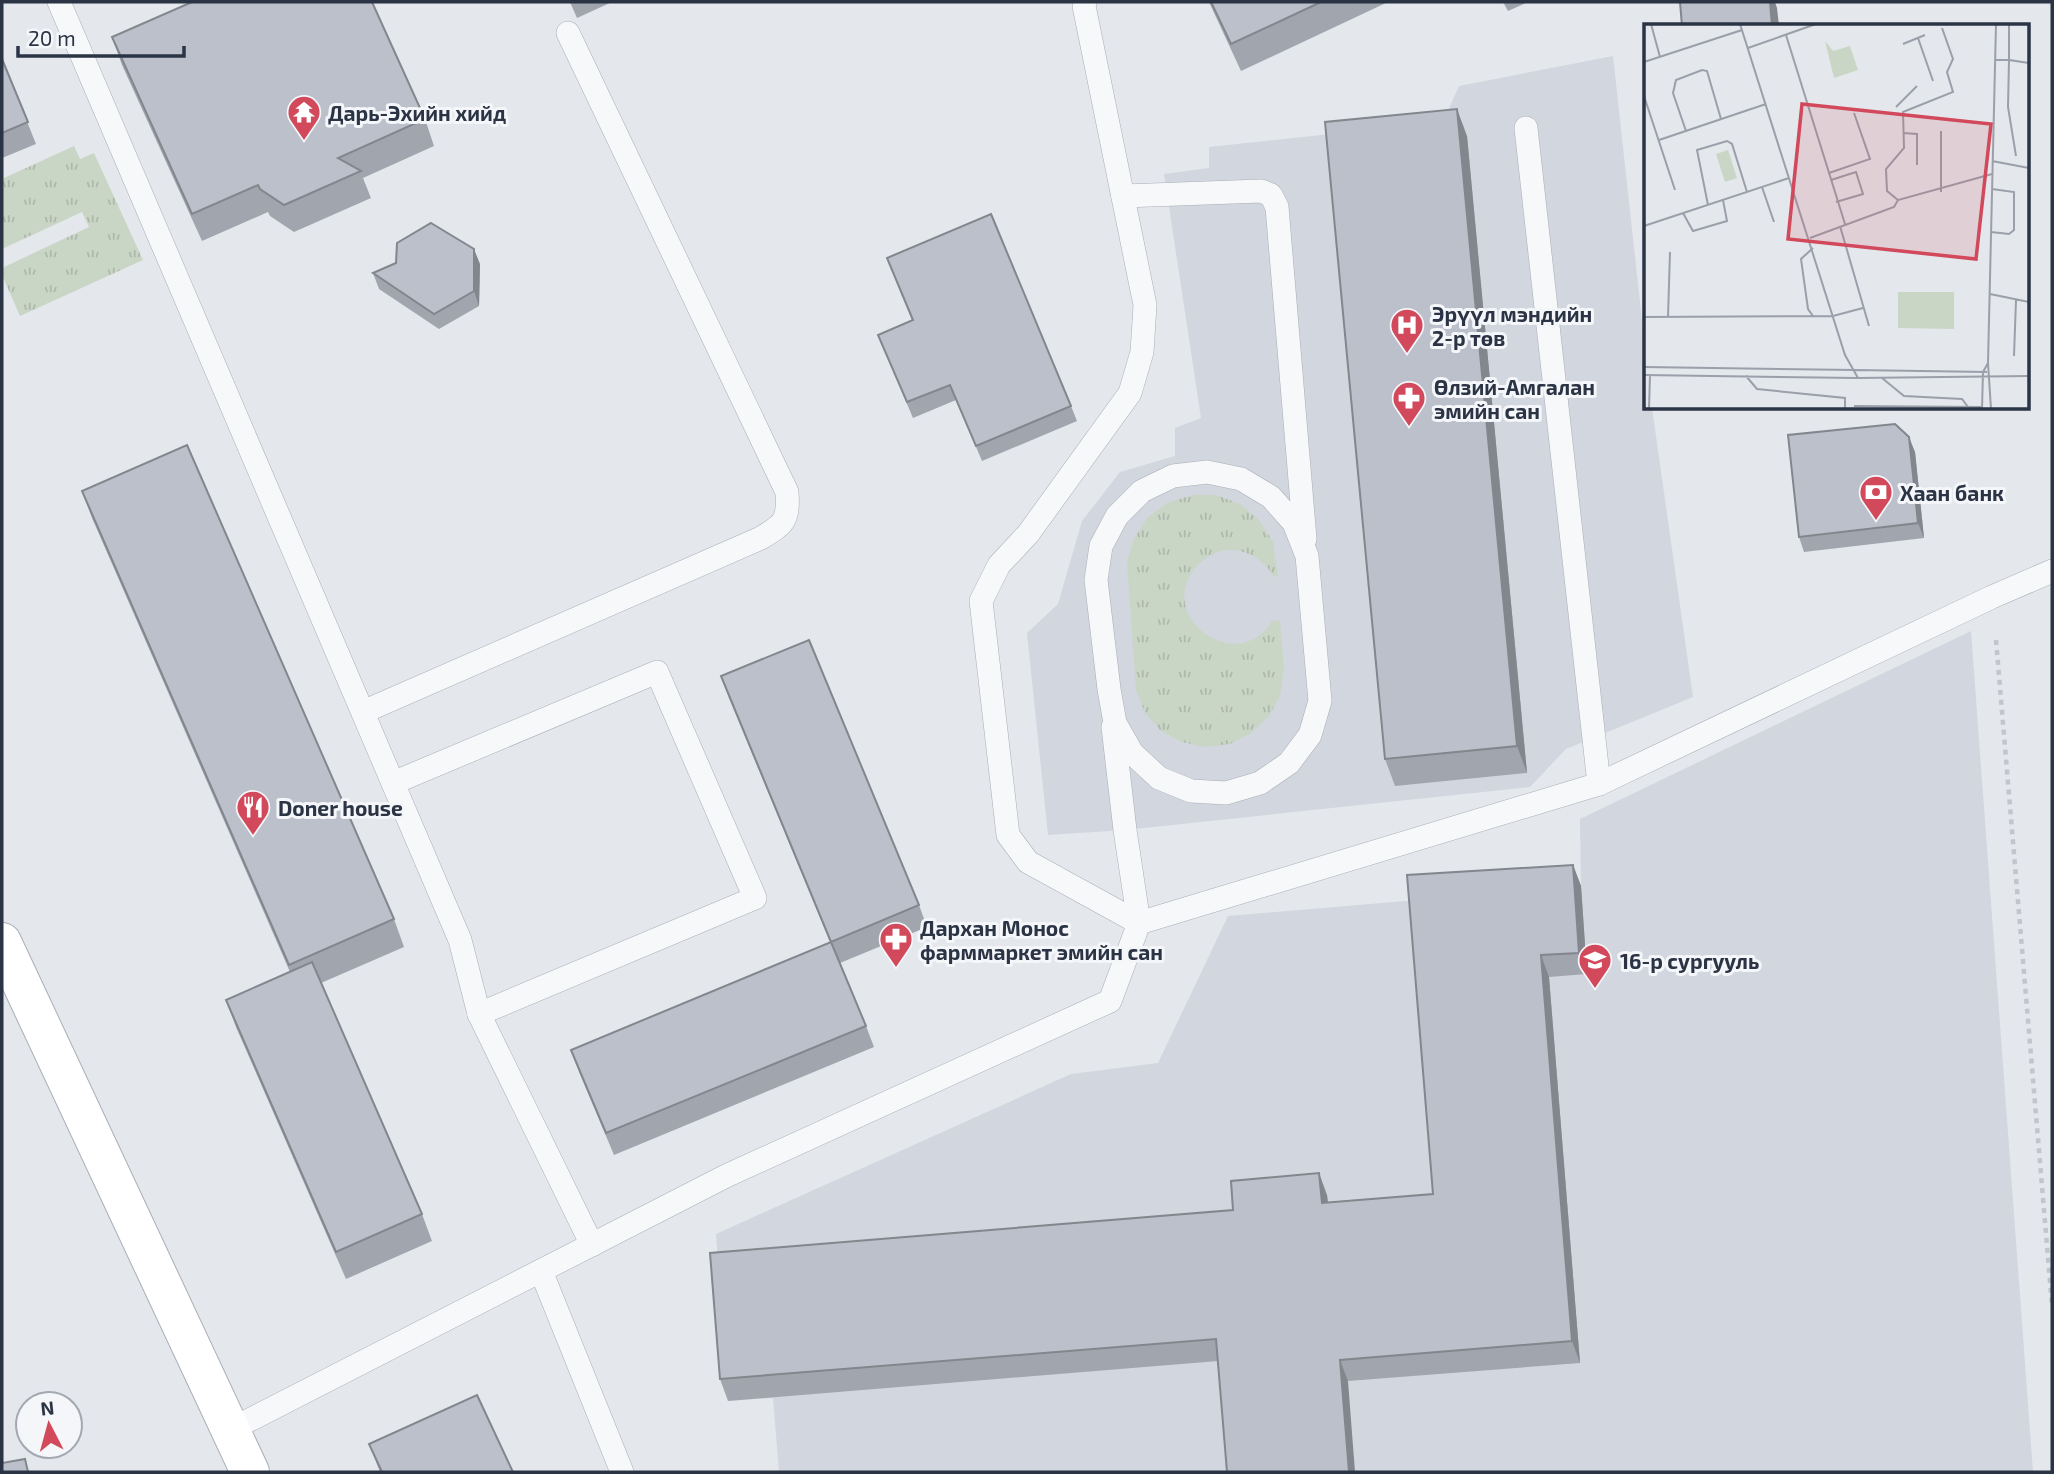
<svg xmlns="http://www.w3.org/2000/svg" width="2054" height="1474" viewBox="0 0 2054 1474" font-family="'Exo 2',sans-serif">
  <defs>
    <pattern id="grass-tufts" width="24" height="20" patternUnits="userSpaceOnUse" patternTransform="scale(1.75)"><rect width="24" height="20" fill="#c9d6c5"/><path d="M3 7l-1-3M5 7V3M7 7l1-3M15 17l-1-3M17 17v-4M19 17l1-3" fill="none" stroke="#adb8ab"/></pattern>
  </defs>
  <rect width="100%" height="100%" fill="#e4e7ec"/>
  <g fill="#d2d6de">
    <path d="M 1613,56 L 1646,357 L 1646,408 L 1652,408 L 1693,697 L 1566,749 L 1530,787 L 1125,830 L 1048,835 L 1027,633 L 1058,604 L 1082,521 L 1120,472 L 1175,456 L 1175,428 L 1201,418 L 1164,174 L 1209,168 L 1209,147 L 1443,122 L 1459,86 Z"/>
    <path d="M 1971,631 L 2033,1472 L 779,1472 L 773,1398 L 728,1401 L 716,1234 L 1071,1074 L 1158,1063 L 1228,916 L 1581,886 L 1580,819 Z"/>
  </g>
  <g fill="url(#grass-tufts)">
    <path d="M 74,146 L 80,159 L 94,153 L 143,260 L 20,316 L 2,275 L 2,268 L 89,227 L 82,212 L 2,249 L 2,179 Z"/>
    <path d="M 1192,495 L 1216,495 L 1240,504 L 1259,520 L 1273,542 L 1278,576 L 1274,577 C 1265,561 1249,550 1230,550 C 1219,550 1205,557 1197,566 C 1152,616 1238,678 1272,621 L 1280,620 L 1284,670 L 1280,696 L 1269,716 L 1251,733 L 1230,744 L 1206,747 L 1182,742 L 1161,731 L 1145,713 L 1136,690 L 1127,562 L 1134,539 L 1147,518 L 1167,503 Z"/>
  </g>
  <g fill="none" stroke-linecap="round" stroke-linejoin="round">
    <defs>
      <g id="lane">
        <path d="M 59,2 L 460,940 L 479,1014 L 592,1245"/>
        <path d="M 1085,2 L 1084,6 L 1145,305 L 1142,352 L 1130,393 L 1028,534 L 999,565 L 981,601 L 1008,835 L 1028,862 L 1139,923"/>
        <path d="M 1526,128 L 1599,784"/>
        <path d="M 1123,196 L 1261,191 L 1271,195 L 1277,207 L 1305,539"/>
        <path d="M 1207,472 L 1241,479 L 1271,497 L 1294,523 L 1307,556 L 1320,701 L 1310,735 L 1289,763 L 1260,783 L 1226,793 L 1191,791 L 1159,778 L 1132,753 L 1115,723 L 1109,689 L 1096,580 L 1101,546 L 1117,516 L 1142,491 L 1173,476 Z"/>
        <path d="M 363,712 L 761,538 C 784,524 789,521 787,492 L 568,33"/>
        <path d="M 1113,727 L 1125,830 L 1139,923"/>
        <path d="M 393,783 L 657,672 L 755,898 L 479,1014"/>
        <path d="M 541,1271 L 622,1472"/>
        <path d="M 230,1430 L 726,1176 L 1110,1001 L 1139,923 L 1599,784 L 1992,597 L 2052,571"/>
      </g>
      <path id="secondary" d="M 2,942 L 250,1472"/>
    </defs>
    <use href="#lane" stroke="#a9aeb7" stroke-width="24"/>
    <use href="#secondary" stroke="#a9aeb7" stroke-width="40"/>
    <path stroke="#c2c5cb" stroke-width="4.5" stroke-dasharray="5 5" stroke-linecap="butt" d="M 1996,640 L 2052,1305"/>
    <use href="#lane" stroke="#f7f8fa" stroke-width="23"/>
    <use href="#secondary" stroke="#fff" stroke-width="38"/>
  </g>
  <g fill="#a1a5ae">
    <path d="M 570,2 L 612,2 L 577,18 Z"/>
    <path d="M 1209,2 L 1388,2 L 1241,71 Z"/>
    <path d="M 1503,2 L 1528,2 L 1508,11 Z"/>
    <path d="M 112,37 L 425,119 L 434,146 L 363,178 L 371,198 L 294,232 L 270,216 L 268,212 L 202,241 L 122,65 Z"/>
    <path d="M 2,59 L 36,144 L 2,158 Z"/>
    <path d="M 1467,136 L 1527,773 L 1395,786 L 1385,759 Z"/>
    <path d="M 887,258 L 1071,406 L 1077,421 L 982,461 L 956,400 L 913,418 L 878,335 L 912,320 Z"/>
    <path d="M 396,263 L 480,264 L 479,306 L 439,329 L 379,289 L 373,273 Z"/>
    <path d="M 1915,452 L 1924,538 L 1804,552 L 1799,537 Z"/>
    <path d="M 82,491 L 394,919 L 404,947 L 321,983 L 422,1214 L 432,1241 L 346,1279 L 236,1027 L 226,1000 L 290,972 L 92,518 Z"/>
    <path d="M 721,676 L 919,905 L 927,927 L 840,963 L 866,1026 L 874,1047 L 614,1155 L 579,1072 L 571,1050 L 830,942 L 729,698 Z"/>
    <path d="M 1573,865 L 1581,886 L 1587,974 L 1549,977 L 1580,1363 L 1348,1381 L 1218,1361 L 728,1401 L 720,1379 L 1233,1210 L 1327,1195 L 1328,1202 L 1433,1194 Z"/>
    <path d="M 369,1444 L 513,1472 L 380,1472 Z"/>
  </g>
  <g fill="#83868d">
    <path d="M 1770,2 L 1775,2 L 1777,8 L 1779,26 L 1772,26 Z"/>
    <path d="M 1457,109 L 1467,136 L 1527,773 L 1517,746 Z"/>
    <path d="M 474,249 L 480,264 L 479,306 L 474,291 Z"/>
    <path d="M 1909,437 L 1915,452 L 1924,538 L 1918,523 Z"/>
    <path d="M 1573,865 L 1581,886 L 1587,974 L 1579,953 Z"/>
    <path d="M 1541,955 L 1549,977 L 1580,1363 L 1572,1341 Z"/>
    <path d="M 1319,1173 L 1327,1195 L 1330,1225 L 1322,1203 Z"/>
    <path d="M 1340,1360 L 1348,1381 L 1355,1472 L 1349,1472 Z"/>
  </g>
  <g fill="#bbc0ca" stroke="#83868d" stroke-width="2">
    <path d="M 192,2 L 372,2 L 425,119 L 338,158 L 361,171 L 284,205 L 260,189 L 258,185 L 192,214 L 112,37 Z"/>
    <path d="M 1211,2 L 1321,2 L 1231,44 Z"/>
    <path d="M 1680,2 L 1770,2 L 1772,26 L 1682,26 Z"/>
    <path d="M 2,59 L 28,122 L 2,133 Z"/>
    <path d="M 1457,109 L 1517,746 L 1385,759 L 1325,122 Z"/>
    <path d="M 991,214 L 1071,406 L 976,446 L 950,385 L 907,402 L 878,335 L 913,320 L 887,258 Z"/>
    <path d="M 431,223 L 474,249 L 474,291 L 434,314 L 373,273 L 396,263 L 397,243 Z"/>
    <path d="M 1895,424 L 1909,437 L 1918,523 L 1799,537 L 1788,435 Z"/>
    <path d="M 187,445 L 394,919 L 289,965 L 82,491 Z"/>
    <path d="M 809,640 L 919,905 L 831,942 L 721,676 Z"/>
    <path d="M 1573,865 L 1579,953 L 1541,955 L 1572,1341 L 1340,1360 L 1349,1472 L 1227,1472 L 1216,1339 L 720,1379 L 710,1253 L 1233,1210 L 1231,1181 L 1319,1173 L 1322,1203 L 1433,1194 L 1407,875 Z"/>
    <path d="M 831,942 L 866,1026 L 606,1133 L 571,1050 Z"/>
    <path d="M 312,962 L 422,1214 L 336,1252 L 226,1000 Z"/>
    <path d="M 477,1395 L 513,1472 L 382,1472 L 369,1444 Z"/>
    <path d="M 25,1459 L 28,1472 L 2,1472 L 2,1463 Z"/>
  </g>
  <defs>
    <symbol id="temple-pin" viewBox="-11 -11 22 30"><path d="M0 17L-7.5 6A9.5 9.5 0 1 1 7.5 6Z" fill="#d1495b" stroke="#f4f6f9"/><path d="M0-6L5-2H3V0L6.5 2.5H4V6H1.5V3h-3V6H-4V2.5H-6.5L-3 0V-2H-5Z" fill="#fff"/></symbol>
    <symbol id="hospital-pin" viewBox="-11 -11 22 30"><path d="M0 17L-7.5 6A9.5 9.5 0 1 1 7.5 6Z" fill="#d1495b" stroke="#f4f6f9"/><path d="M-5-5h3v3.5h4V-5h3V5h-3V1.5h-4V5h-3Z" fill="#fff"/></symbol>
    <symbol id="pharmacy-pin" viewBox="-11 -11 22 30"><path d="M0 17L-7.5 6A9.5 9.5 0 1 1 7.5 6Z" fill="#d1495b" stroke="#f4f6f9"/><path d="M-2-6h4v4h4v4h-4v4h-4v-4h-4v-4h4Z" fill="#fff"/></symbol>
    <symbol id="bank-pin" viewBox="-11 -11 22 30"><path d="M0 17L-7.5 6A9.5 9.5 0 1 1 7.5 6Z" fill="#d1495b" stroke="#f4f6f9"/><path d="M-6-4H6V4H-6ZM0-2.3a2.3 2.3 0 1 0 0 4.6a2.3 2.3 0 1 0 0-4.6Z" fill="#fff"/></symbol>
    <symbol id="restaurant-pin" viewBox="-11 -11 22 30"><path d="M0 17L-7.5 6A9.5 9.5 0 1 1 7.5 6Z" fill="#d1495b" stroke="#f4f6f9"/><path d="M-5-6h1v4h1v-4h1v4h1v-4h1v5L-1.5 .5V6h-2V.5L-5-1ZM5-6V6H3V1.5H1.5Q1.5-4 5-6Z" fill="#fff"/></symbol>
    <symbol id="school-pin" viewBox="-11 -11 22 30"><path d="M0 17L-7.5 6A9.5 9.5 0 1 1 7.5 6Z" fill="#d1495b" stroke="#f4f6f9"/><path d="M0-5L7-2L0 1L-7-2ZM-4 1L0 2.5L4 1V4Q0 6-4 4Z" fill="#fff"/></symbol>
  </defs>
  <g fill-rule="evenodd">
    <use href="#temple-pin" x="285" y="93" width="38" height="52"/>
    <use href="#hospital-pin" x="1388" y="306" width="38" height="52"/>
    <use href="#pharmacy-pin" x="1390" y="379" width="38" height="52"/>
    <use href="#bank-pin" x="1857" y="473" width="38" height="52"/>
    <use href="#restaurant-pin" x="234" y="788" width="38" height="52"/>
    <use href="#pharmacy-pin" x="877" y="920" width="38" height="52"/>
    <use href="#school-pin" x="1576" y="941" width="38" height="52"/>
  </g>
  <g text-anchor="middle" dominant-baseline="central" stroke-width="6" stroke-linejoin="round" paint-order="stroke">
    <g font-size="21" font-weight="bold" fill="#2b3445" stroke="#f4f6f9" text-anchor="start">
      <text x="328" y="112">Дарь-Эхийн хийд</text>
      <text x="1432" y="313">Эрүүл мэндийн<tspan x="1432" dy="24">2-р төв</tspan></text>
      <text x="1434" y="386">Өлзий-Амгалан<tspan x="1434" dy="24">эмийн сан</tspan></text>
      <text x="1900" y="492">Хаан банк</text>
      <text x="278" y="807">Doner house</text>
      <text x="920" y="927">Дархан Монос<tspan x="920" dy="24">фарммаркет эмийн сан</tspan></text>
      <text x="1620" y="960">16-р сургууль</text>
    </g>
  </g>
  <g transform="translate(1644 24)">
    <rect width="385" height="385" fill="#e4e7ec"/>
    <path d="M 181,17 L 189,27 L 206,22 L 214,46 L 190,54 Z" fill="#c9d6c5"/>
    <path d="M 84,126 L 93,154 L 81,158 L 72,130 ZM 254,268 L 310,268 L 310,305 L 254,304 Z" fill="#c9d6c5"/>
    <path fill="none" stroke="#9a9fa9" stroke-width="2" d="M 7,0 L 16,33M 96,0 L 201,331 L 214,354 L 385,352M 142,11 L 201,200M 274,14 L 289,57M 259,20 L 281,11M 104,24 L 172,0M 351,36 L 365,36 L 365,1M 0,38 L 98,6M 0,72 L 31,166M 252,83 L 273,62M 42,107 L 29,69 L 32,56 L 58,46 L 63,47 L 77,95M 297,107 L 297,168M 259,109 L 273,110 L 273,141M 15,116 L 122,80M 372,132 L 364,83 L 365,36 L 385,39M 348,137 L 385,144M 185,149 L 226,135 L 210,89M 187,156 L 212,148 L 219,170 L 192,178M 118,163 L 130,198M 254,176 L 243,167 L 242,145 L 260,124 L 259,88 L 309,68 L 303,48 L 309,35 L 298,4M 64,181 L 53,126 L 83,117 L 88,120 L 103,168M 39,189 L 49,207 L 83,197 L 79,176M 0,202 L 145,154M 196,202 L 225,302M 347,208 L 365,210 L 370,206 L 370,168 L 348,165M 166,214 L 250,183 L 254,176 L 348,150M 169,224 L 157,235 L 164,285 L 169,292M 346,270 L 385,278M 0,293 L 189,292 L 219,284M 24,293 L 26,228M 370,332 L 372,276M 0,343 L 211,346M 211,346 L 343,348M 0,351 L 214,354M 102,352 L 113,365 L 201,374 L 201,385M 238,354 L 260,372 L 318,375 L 324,383M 210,382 L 338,383M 5,385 L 6,351M 338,385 L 339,348 L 344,339M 347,385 L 344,339 L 352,0"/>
    <path fill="#d1495b" fill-opacity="0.15" stroke="#d1495b" stroke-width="3.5" d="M 158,80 L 347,100 L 332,235 L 144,215 Z"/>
    <rect width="385" height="385" fill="none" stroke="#2b3445" stroke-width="3.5"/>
  </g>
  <rect width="2054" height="1474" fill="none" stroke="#2b3445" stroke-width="7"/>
  <g transform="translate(49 1425) rotate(354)"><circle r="33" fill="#f4f6f9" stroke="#a4a8b1" stroke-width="2"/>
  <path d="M0-5L12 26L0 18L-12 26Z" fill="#d1495b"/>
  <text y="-10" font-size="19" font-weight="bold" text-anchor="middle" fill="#2b3445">N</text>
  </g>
  <path d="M18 46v10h166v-10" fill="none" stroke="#2b3445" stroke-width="3.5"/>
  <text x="28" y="46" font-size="21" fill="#2b3445" stroke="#f4f6f9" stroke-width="5" paint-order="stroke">20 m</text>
</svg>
